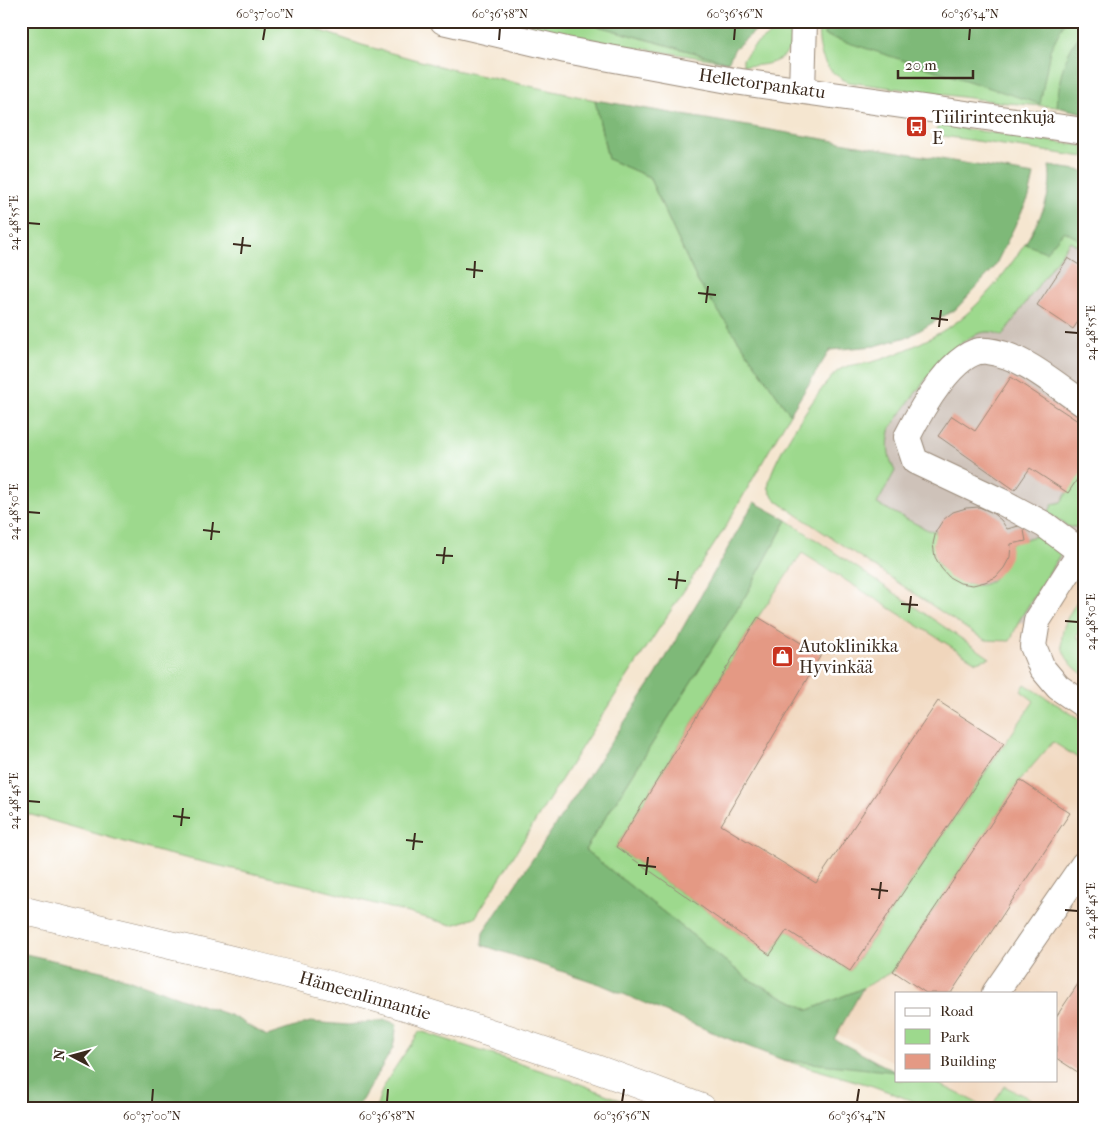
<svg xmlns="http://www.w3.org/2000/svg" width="1105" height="1129" viewBox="0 0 1105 1129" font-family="'IM FELL French Canon',serif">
  <rect width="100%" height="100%" fill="#fff"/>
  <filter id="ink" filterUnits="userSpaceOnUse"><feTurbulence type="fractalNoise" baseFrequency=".02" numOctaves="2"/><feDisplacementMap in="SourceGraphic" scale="10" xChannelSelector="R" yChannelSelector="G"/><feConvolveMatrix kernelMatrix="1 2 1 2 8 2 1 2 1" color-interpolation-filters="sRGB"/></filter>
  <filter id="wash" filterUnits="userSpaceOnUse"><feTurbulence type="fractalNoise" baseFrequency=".0096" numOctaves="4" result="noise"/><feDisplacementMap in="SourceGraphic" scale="20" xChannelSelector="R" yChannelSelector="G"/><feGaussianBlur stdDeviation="1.12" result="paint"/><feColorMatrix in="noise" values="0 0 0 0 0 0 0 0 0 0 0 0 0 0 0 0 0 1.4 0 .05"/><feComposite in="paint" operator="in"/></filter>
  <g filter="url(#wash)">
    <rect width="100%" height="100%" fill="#f5e6d0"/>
    <path fill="#f0d6bc" d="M 800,508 L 1084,547 L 1084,1108 L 987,1108 L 931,1080 L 1056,1080 L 1056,993 L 896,993 L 896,1063 L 835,1033 L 585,850 Z"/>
    <path fill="#cec2b9" d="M 1084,206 L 1084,547 L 1037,621 L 976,627 L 800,508 L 881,377 L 1003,302 Z"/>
    <g fill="#9dd98d" stroke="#6c8256">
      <path d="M 21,21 L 293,21 L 362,45 L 450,69 L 595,100 L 608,159 L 649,177 L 698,282 L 790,414 L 723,531 L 588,737 L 475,918 L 452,925 L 313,887 L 163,853 L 21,812 Z"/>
      <path d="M 506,21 L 580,21 L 728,62 L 619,45 Z"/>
      <path d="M 788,21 L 792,21 C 791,29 792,38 790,45 C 786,64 759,67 743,65 L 743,59 L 755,45 Z"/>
      <path d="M 818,21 L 1084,21 L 1084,113 L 1057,107 L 1007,103 L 848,82 C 819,68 819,50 818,21 Z"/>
      <path d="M 938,125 L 1084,146 L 1084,157 L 936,135 Z"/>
      <path d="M 1064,231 L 1084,242 L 1084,250 L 1070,241 L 1002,336 C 965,312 911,401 891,427 C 887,444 887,455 895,471 L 877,504 L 928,530 L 936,531 C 936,539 933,551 936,558 C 942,579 980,597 996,576 C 1003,567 1006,554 1011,544 L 1038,535 L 1061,553 L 1020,619 L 1010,641 L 986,640 L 973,633 L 793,512 C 785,506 772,500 769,489 C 763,471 823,381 839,370 C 851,363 860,365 872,362 C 897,356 937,336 958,321 C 985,300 1006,272 1025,244 L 1046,251 Z"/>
      <path d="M 1084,468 L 1084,518 L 1077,527 L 1069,527 L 1048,513 L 1053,504 L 1061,502 Z"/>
      <path d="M 787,520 L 990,658 L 976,662 L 802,553 L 758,617 L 616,847 L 770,955 L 787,930 L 850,971 L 1034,701 L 1021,691 L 1025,684 L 1084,722 L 1084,762 L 1053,742 L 1020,780 L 893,971 L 863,988 L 809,1010 L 748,979 L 585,850 L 746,595 Z"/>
      <path d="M 1084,591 L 1084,626 L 1076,637 L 1084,642 L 1084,675 C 1046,649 1064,620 1084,591 Z"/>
      <path d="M 420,1031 L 573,1081 L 640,1108 L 377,1108 C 378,1087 408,1050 420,1031 Z"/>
      <path d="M 783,1060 L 896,1071 L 896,1080 L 931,1080 L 987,1108 L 931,1108 L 873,1086 Z"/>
      <path d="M 1004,1086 L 1049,1108 L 991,1108 Z"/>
    </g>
    <g fill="#7eb978" stroke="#5c724b">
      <path d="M 580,21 L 767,21 L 735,48 L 728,62 Z"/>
      <path d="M 826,21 L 1065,21 L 1050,50 L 1040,104 L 824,35 Z"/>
      <path d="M 1084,29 L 1084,113 L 1057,107 C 1060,72 1063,57 1084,29 Z"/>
      <path d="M 595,100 L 1034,175 L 1029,197 L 994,268 L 956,309 L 910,336 L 875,346 L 830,350 L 790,414 L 698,282 L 649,177 L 608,159 Z"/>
      <path d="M 1049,166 L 1084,171 L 1084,242 L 1064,231 L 1046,252 L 1025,244 C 1039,220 1054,195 1049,166 Z"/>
      <path d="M 754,502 L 787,520 L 746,595 L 585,850 L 748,979 L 809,1010 L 863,988 L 834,1039 L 896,1072 L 783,1060 L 719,1035 L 600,984 L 482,945 L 483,933 L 656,675 Z"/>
      <path d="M 21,953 L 110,973 L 232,1016 L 267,1036 L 310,1022 L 348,1025 L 386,1020 L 397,1024 L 393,1048 L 357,1108 L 21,1108 Z"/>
    </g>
    <g id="blocks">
      <g fill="#e49984">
        <path d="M 1068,258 L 1084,268 L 1084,313 L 1073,329 L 1037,305 Z"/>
        <path d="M 1011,377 L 1084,425 L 1084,469 L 1068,493 L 1030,468 L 1015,490 L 938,436 L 952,416 L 975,431 Z"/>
        <path d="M 979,507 L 991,512 L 1001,520 L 1007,529 L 1023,525 L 1026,541 L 1011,544 L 1010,557 L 1004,568 L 996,577 L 985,582 L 973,585 L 960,583 L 949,577 L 941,568 L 935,557 L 933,544 L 936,531 L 943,520 L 953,512 L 966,508 Z"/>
        <path d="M 758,617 L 821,655 L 721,825 L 816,883 L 938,701 L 1004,743 L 850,971 L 787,930 L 770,955 L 616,847 Z"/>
        <path d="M 1020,780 L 1070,813 L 951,993 L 926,993 L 893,971 Z"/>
        <path d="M 1084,975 L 1084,1076 L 1056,1058 L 1056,1017 Z"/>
      </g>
    </g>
  </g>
  <g filter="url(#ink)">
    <use href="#blocks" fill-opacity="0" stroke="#988877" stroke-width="1"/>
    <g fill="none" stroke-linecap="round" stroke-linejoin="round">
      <defs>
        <g id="minor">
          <path d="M 443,21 L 566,50 L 734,81 L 1084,131"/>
          <path d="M 802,90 L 804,21"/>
          <path d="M 1084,547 L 1037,621 L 1033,646 L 1042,668 L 1058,687 L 1084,705"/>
          <path d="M 1081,552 L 1045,525 L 1004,503 L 915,461 L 907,437 C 919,413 955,346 987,351 C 1023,355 1054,384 1084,404"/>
          <path d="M 995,993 L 1084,864"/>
        </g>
        <path id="major" d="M 21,910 C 147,940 274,968 398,1004 C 501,1035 602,1070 702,1108"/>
      </defs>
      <use href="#minor" stroke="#988877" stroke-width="28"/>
      <use href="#major" stroke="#988877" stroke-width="29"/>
      <use href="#minor" stroke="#fff" stroke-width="26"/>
      <use href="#major" stroke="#fff" stroke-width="28"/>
    </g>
  </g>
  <path fill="none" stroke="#3b2a1e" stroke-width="2" d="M 263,40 L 265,28M 499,40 L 500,28M 734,40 L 735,28M 969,40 L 970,28M 28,223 L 40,224M 233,244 L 251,246M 241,254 L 243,237M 466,269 L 483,271M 474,278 L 475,261M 698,293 L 716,295M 706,303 L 708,286M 931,318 L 948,320M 939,327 L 941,310M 1065,332 L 1078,333M 28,512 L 40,513M 203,530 L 220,532M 211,540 L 213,522M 436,555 L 453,556M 443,564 L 445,547M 668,579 L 686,581M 676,589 L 678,571M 901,604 L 918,605M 909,613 L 911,596M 1065,621 L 1078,622M 28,801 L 40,802M 173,816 L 190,818M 181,826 L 183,808M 406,840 L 423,842M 413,850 L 415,833M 638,865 L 656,867M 646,875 L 648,857M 871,889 L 888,891M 879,899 L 881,882M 1065,910 L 1078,911M 152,1102 L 153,1089M 387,1102 L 388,1089M 622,1102 L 624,1089M 857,1102 L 859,1089"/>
  <defs>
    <symbol id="bus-square" viewBox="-11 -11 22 22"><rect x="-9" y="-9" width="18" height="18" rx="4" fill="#c8321e" stroke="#fff"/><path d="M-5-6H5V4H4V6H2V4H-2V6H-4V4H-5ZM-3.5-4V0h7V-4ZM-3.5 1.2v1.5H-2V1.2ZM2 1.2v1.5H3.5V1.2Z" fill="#fff"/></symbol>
    <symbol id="shop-square" viewBox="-11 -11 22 22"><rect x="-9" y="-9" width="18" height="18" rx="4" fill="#c8321e" stroke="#fff"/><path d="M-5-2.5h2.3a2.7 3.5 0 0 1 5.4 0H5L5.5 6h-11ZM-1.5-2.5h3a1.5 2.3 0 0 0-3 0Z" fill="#fff"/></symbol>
  </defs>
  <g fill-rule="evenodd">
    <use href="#bus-square" x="904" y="114" width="25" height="25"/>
    <use href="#shop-square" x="770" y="644" width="25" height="25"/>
  </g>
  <g text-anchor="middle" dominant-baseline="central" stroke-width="5" stroke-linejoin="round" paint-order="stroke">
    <g font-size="18" fill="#3b2a1e" stroke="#fff">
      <text transform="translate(762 84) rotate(8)">Helletorpankatu</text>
      <text transform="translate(365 996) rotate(16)">Hämeenlinnantie</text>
    </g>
    <g font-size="18" fill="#3b2a1e" stroke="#fff" text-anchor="start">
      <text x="932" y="117">Tiilirinteenkuja<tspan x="932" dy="21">E</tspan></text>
      <text x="799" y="646">Autoklinikka<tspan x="799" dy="21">Hyvinkää</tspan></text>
    </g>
  </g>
  <rect width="1105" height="1129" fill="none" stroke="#fff" stroke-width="55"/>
  <rect x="895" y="992" width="162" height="90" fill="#ffffff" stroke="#b1aaa5"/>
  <rect x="905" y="1008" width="25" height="8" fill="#ffffff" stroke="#b1aaa5"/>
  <text x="940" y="1016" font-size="15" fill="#3b2a1e">Road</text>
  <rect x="905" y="1029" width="25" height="15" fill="#9dd98d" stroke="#b1aaa5"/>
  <text x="940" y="1042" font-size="15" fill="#3b2a1e">Park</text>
  <rect x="905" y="1054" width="25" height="15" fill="#e49984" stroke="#b1aaa5"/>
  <text x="940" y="1066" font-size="15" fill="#3b2a1e">Building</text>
  <g transform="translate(72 1056) rotate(276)" stroke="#ffffff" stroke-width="4" paint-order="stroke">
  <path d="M0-4L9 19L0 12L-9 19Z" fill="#3b2a1e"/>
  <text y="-8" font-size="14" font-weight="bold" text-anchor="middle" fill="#3b2a1e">N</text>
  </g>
  <path d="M898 70v8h75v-8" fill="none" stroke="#3b2a1e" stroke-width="2.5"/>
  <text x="905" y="70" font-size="15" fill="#3b2a1e" stroke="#ffffff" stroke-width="4" paint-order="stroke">20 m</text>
  <rect x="28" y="28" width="1050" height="1074" fill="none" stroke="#3b2a1e" stroke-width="2"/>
  <g font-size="12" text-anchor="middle" fill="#3b2a1e">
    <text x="265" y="18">60°37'00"N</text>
    <text x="500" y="18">60°36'58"N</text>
    <text x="735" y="18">60°36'56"N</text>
    <text x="970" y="18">60°36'54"N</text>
    <text transform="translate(14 223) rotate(-90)" y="4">24°48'55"E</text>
    <text transform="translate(1091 333) rotate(-90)" y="4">24°48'55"E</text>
    <text transform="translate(14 512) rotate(-90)" y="4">24°48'50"E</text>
    <text transform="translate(1091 622) rotate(-90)" y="4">24°48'50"E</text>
    <text transform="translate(14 801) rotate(-90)" y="4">24°48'45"E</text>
    <text transform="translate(1091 911) rotate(-90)" y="4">24°48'45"E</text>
    <text x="152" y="1120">60°37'00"N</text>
    <text x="387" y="1120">60°36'58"N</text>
    <text x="622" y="1120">60°36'56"N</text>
    <text x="857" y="1120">60°36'54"N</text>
  </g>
</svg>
